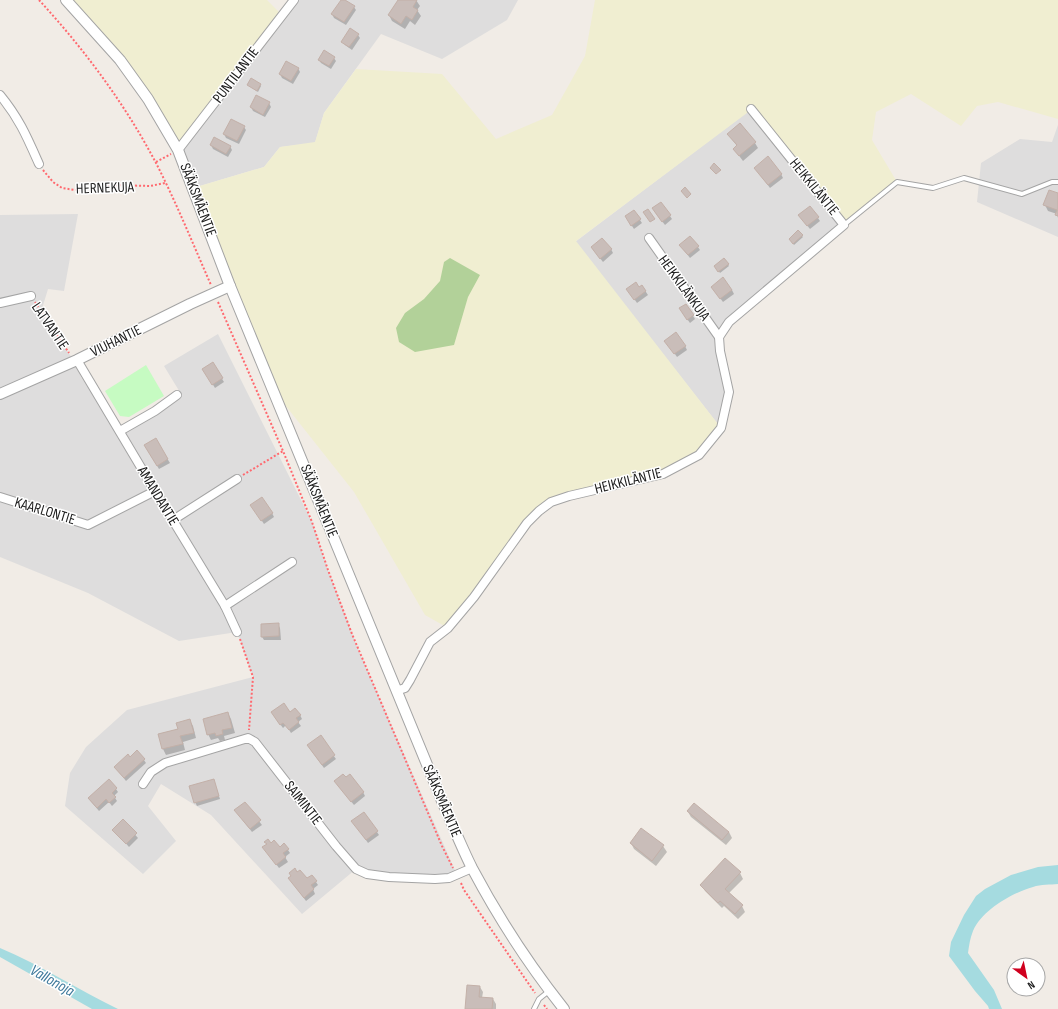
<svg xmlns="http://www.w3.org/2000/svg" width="1058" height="1009" viewBox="0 0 1058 1009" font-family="'Sofia Sans Condensed',sans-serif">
  <rect width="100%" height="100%" fill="#f1ece6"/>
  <g fill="#dedddd">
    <path d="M 294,0 L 518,0 L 507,20 L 442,59 L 381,34 L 324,113 L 315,143 L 280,147 L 264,167 L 193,188 L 178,150 Z"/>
    <path d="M 751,109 L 844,225 L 729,322 L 719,337 L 729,392 L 721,428 L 575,242 Z"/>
    <path d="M 1058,125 L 1058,237 L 977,202 L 981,163 L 1020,139 L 1052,142 Z"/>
    <path d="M 78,214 L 64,291 L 48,289 L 41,312 L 74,361 L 81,377 L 120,431 L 181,394 L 164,366 L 218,334 L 312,522 L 328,570 L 358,649 L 457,875 L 435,879 L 356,869 L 302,914 L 211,815 L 161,784 L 148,806 L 176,841 L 143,874 L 65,806 L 70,773 L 86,747 L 127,710 L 253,677 L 237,632 L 179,641 L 88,593 L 0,557 L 0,215 Z"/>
  </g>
  <g fill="#f0eed1">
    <path d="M 66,0 L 267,0 L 282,15 L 178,150 L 148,99 Z"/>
    <path d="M 595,0 L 1058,0 L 1058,119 L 998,102 L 977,106 L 961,126 L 911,94 L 876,112 L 872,140 L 897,182 L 844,225 L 751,110 L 576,241 L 721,428 L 699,455 L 663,474 L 569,496 L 539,511 L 448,628 L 425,615 L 354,492 L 274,391 L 193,188 L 264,167 L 280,147 L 315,142 L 324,113 L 356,69 L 442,74 L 496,139 L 552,115 L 585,56 Z"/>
  </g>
  <path fill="#b2d199" d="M 450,258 L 480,275 L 468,297 L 454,345 L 415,352 L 399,342 L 396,328 L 405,313 L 424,299 L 440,281 L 444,262 Z"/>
  <path fill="#c6fbc2" d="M 146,365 L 164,396 L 129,417 L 120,416 L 105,391 Z"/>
  <g fill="#a5dbe0">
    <path d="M 1058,865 L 1058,884 C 1050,885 1041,884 1033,887 C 1012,893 982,910 973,931 C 970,938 969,946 968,953 L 994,990 L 1002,1009 L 989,1009 L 988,1006 L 975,991 L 949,956 L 951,942 L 964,915 L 976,896 L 985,889 L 1011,875 L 1038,867 Z"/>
    <path d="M 0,948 C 41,965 78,990 118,1009 L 92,1009 L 0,957 Z"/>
  </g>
  <g fill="#0003">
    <path d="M 342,0 L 354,7 L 356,10 L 346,25 L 334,18 L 332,14 Z"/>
    <path d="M 399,0 L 416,0 L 420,6 L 417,10 L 421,16 L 415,25 L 410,21 L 405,29 L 392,21 L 389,15 Z"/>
    <path d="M 358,35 L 360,38 L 352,50 L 345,45 L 343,42 Z"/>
    <path d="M 334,58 L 336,61 L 331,69 L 321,63 L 319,60 Z"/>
    <path d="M 298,68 L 300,72 L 293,84 L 282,78 L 280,74 Z"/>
    <path d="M 248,85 L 260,85 L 261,86 L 258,92 Z"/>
    <path d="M 269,103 L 271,107 L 265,117 L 253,111 L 251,107 Z"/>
    <path d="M 244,127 L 246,130 L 239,144 L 226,138 L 224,134 Z"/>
    <path d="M 728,134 L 755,143 L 758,148 L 743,161 L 734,149 L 737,146 Z"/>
    <path d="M 211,145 L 230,146 L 232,150 L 228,157 L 213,149 Z"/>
    <path d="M 755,168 L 781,174 L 783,178 L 770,188 Z"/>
    <path d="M 1058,194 L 1058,218 L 1057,214 L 1048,211 L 1045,205 Z"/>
    <path d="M 655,212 L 670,216 L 672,219 L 665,225 Z"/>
    <path d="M 818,218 L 820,221 L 810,229 L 802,219 Z"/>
    <path d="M 628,220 L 640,220 L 642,223 L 634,229 Z"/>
    <path d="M 798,232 L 803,237 L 794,245 L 791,241 Z"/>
    <path d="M 680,245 L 698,247 L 700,250 L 690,258 Z"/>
    <path d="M 592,248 L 611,249 L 613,253 L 603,262 Z"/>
    <path d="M 724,259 L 729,266 L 720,273 L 715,266 Z"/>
    <path d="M 642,286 L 648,295 L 637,303 L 630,293 Z"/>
    <path d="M 714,290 L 732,290 L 734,294 L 723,302 Z"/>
    <path d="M 686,305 L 695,319 L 690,323 L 682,312 Z"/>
    <path d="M 668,344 L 685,346 L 687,350 L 677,357 Z"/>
    <path d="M 213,364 L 224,382 L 215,388 L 204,370 Z"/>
    <path d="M 155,439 L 170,463 L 159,469 L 145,446 Z"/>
    <path d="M 254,509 L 272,513 L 274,517 L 264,524 Z"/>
    <path d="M 278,624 L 280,628 L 281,640 L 264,640 L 262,637 Z"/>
    <path d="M 228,713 L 231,719 L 235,733 L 224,736 L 225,740 L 220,741 L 218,738 L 211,740 L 208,734 Z"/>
    <path d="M 290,713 L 300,715 L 302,719 L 298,722 L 301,726 L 291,733 L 286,725 L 283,728 L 274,716 Z"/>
    <path d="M 190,721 L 193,726 L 196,738 L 183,742 L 185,750 L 166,755 L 163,749 L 159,734 L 179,729 Z"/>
    <path d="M 320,737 L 336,759 L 324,768 L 308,746 Z"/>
    <path d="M 130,758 L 144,760 L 146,763 L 126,781 L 115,767 Z"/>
    <path d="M 214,781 L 220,799 L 197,806 L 195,802 Z"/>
    <path d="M 337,784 L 363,792 L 365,796 L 354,805 Z"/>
    <path d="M 116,789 L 118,792 L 114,796 L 117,801 L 112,806 L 109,802 L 99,811 L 89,799 Z"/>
    <path d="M 245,803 L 262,825 L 252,832 L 238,814 Z"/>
    <path d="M 688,812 L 729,832 L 732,838 L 726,845 L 691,817 Z"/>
    <path d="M 123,821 L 138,838 L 129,847 L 114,830 Z"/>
    <path d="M 355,824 L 377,832 L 379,835 L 368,843 Z"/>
    <path d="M 641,830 L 663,846 L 667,852 L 656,866 L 634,849 L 631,843 Z"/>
    <path d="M 279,848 L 288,850 L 290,853 L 285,857 L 288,862 L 279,868 L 266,851 Z"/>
    <path d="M 297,873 L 307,880 L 316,882 L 318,885 L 313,889 L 315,894 L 306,901 L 292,882 L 292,876 Z"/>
    <path d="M 740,873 L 743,879 L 728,894 L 742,906 L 745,912 L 738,919 L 724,906 L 722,908 L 705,891 L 701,885 Z"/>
    <path d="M 480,987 L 483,992 L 482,998 L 493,999 L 496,1004 L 496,1009 L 466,1009 Z"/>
  </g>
  <g fill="#c9bdb9" stroke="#c3b0a8">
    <path d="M 341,0 L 345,0 L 355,6 L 344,22 L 331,14 Z"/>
    <path d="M 398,0 L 417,0 L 413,7 L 418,10 L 412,20 L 406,16 L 401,24 L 388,15 Z"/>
    <path d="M 350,28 L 359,34 L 349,47 L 341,42 Z"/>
    <path d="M 324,50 L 335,57 L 329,66 L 318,60 Z"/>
    <path d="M 286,61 L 299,68 L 291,81 L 279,74 Z"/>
    <path d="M 251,78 L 261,84 L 257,91 L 247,85 Z"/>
    <path d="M 256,95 L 270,102 L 263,115 L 250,107 Z"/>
    <path d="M 231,119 L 245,126 L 237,141 L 223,134 Z"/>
    <path d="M 740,123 L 756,142 L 739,156 L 733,149 L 737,145 L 727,134 Z"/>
    <path d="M 214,137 L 231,146 L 226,154 L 210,145 Z"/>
    <path d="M 768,156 L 782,174 L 768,185 L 754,168 Z"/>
    <path d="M 714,163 L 721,170 L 716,174 L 710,168 Z"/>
    <path d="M 685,187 L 691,194 L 687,198 L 681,191 Z"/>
    <path d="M 1049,190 L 1058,193 L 1058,216 L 1055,215 L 1057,210 L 1043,205 Z"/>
    <path d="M 661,202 L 671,215 L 662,222 L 652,208 Z"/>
    <path d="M 810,206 L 819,217 L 807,226 L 798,215 Z"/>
    <path d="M 648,209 L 655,219 L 650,222 L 643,212 Z"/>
    <path d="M 634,210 L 641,219 L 631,226 L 625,216 Z"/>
    <path d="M 798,230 L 803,235 L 793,244 L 789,239 Z"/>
    <path d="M 690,236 L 699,246 L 688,255 L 679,245 Z"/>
    <path d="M 602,238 L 612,249 L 600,259 L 591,247 Z"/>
    <path d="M 724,258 L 729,264 L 718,272 L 714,266 Z"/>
    <path d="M 723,277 L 732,290 L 720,299 L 711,287 Z"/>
    <path d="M 636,282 L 639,287 L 642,285 L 646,291 L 634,300 L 626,289 Z"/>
    <path d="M 686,304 L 694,315 L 687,320 L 679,308 Z"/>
    <path d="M 676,332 L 686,346 L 674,354 L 664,341 Z"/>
    <path d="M 213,362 L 223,378 L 212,385 L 202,369 Z"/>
    <path d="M 156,438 L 168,459 L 157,466 L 144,445 Z"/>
    <path d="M 262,497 L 273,513 L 261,521 L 250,505 Z"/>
    <path d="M 279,623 L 279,636 L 261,637 L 261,624 Z"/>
    <path d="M 284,703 L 290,712 L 295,708 L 301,715 L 296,718 L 299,722 L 289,730 L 283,723 L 280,725 L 271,712 Z"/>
    <path d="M 228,712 L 232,728 L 222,730 L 223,734 L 216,736 L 215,733 L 207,735 L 203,719 Z"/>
    <path d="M 190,719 L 194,733 L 180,736 L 183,744 L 162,749 L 158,734 L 178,729 L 176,723 Z"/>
    <path d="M 321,735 L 335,755 L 322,765 L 307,745 Z"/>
    <path d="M 137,750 L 145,759 L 124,778 L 114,767 L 128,754 L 130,757 Z"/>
    <path d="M 343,774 L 346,777 L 350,774 L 364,792 L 351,802 L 334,781 Z"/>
    <path d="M 109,779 L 117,788 L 112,793 L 116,797 L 109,803 L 106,799 L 97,808 L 88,798 Z"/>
    <path d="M 214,779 L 219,796 L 194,803 L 189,786 Z"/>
    <path d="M 245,802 L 261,820 L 250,829 L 234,810 Z"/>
    <path d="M 694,803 L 729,832 L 722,840 L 687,811 Z"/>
    <path d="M 364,812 L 378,831 L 366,840 L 351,821 Z"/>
    <path d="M 123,819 L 137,833 L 126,844 L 112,830 Z"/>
    <path d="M 641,828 L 664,845 L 652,861 L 630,843 Z"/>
    <path d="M 268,839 L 271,843 L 274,840 L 280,847 L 284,843 L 289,849 L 283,853 L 286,857 L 276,865 L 262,847 L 267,844 L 264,842 Z"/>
    <path d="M 725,858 L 741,872 L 725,889 L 743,905 L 735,914 L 720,901 L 718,903 L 700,885 Z"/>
    <path d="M 295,868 L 297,872 L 300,870 L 307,878 L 312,875 L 317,881 L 311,885 L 314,889 L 304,898 L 288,878 L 291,876 L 289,873 Z"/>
    <path d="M 467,985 L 480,986 L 479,997 L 493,998 L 492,1009 L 465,1009 Z"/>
  </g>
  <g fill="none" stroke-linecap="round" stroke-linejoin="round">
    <defs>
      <g id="service">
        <path d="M 844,225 L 897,182 L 933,188 L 964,178 L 1022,194 L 1052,182 L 1058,182"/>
        <path d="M 534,1009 L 539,999 L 549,991"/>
      </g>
      <g id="minor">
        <path d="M 0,95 C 19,118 27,137 39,164"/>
        <path d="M 178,150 L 294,0"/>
        <path d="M 649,238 L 719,337"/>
        <path d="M 0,303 L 31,296"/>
        <path d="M 77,360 L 155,491 L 225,606 L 237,632"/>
        <path d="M 120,431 L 155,411 L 177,395"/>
        <path d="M 0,497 L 88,525 L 155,491"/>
        <path d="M 173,520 L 237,479"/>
        <path d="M 225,606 L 292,562"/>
        <path d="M 396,691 L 405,688 L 410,680 L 430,642 L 448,628 L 474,597 L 527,523 L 539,511 L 551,502 L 569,496 L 663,474 L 699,455 L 721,428 L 729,392 L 720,351 L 719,337 L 729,322 L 844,225 L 751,109"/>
        <path d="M 143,784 L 151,772 L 165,763 L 248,738 L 255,742 L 336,846 L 356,869 L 367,874 L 389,877 L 435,879 L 449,878 L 472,868"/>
      </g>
      <g id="tertiary">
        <path d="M 66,0 L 120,60 L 148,99 L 178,150 L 230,286 L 442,801 C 452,823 461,846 472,868 C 498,917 529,965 564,1009"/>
        <path d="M 0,394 L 77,360 L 190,304 L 230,286"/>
      </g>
    </defs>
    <use href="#service" stroke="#a4a4a4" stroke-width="6"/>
    <use href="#minor" stroke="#a4a4a4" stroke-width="10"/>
    <use href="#tertiary" stroke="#a4a4a4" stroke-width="12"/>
    <g stroke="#ff696f" stroke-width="2" stroke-dasharray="2 2" stroke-linecap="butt">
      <path d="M 39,0 C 84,49 125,104 156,163 C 176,202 193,244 211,285"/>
      <path d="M 156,162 L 171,154"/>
      <path d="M 43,170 L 53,182 L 62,188 L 75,190 L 114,185 L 150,186 L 165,183"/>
      <path d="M 35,302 L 69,353"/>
      <path d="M 218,302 L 283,451 L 312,522 L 328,570 L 352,634 L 442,846 L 453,868"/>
      <path d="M 243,475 L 283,451"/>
      <path d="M 240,639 L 253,677 L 249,730"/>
      <path d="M 461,883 L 464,890 L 535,993"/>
      <path d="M 544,1005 L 547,1009"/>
    </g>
    <use href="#service" stroke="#fff" stroke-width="4"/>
    <use href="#minor" stroke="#fff" stroke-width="8"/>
    <use href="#tertiary" stroke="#fff" stroke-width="10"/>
  </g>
  <g text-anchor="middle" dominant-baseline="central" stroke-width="3" stroke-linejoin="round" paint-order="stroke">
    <g font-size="15" fill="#202020" stroke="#fff">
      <text transform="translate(236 75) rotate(-53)">PUNTILANTIE</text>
      <text transform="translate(814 187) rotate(51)">HEIKKILÄNTIE</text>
      <text transform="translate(105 188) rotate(-2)">HERNEKUJA</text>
      <text transform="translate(198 200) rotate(69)">SÄÄKSMÄENTIE</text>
      <text transform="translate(684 288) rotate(54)">HEIKKILÄNKUJA</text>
      <text transform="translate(50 326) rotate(56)">LATVANTIE</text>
      <text transform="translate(116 341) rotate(-26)">VIUHANTIE</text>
      <text transform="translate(628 481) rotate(-14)">HEIKKILÄNTIE</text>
      <text transform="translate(158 496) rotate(59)">AMANDANTIE</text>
      <text transform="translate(319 501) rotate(68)">SÄÄKSMÄENTIE</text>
      <text transform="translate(45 511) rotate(17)">KAARLONTIE</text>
      <text transform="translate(442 801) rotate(67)">SÄÄKSMÄENTIE</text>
      <text transform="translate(303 803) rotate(52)">SAIMINTIE</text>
    </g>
    <g font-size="16" font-style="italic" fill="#407a9c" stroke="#fff">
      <text transform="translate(52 981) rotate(29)">Vallonoja</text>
    </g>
  </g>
  <g transform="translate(1026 977) rotate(147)"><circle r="19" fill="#ffffff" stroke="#a6a6a6"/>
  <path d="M0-3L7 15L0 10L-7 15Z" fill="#d0001e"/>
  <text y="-6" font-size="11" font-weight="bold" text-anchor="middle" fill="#202020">N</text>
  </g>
</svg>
